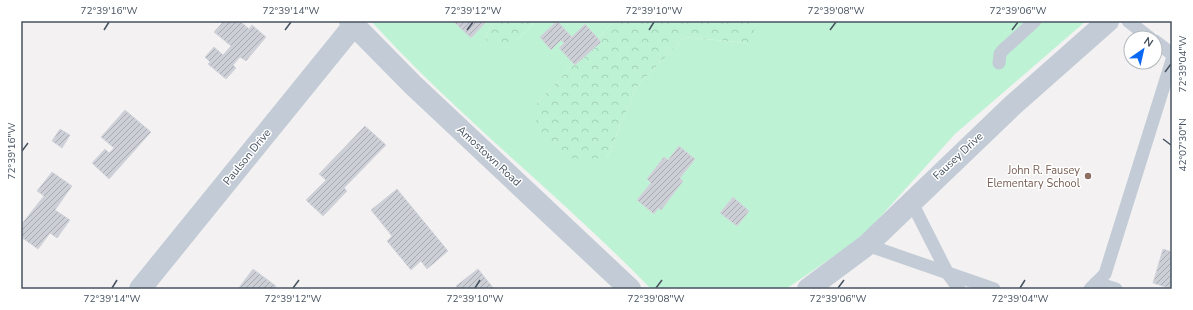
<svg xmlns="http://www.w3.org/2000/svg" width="1193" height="310" viewBox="0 0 1193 310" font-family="'Nunito Sans',sans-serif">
  <defs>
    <pattern id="forest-crowns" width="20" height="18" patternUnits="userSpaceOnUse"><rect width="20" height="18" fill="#bdf3d4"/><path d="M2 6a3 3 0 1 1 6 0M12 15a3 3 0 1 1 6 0" fill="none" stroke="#a4d2b9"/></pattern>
    <pattern id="building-hatch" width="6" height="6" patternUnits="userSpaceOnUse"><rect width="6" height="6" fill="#cccfd6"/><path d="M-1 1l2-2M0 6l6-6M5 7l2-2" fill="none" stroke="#a7abb1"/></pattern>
  </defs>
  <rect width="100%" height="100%" fill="#f3f1f1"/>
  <path fill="#bdf3d4" d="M 371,21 L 493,21 L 485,38 L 514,43 L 536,21 L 614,21 L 535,105 L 607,158 L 636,88 L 684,37 L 747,43 L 759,21 L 1086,21 L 955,134 L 872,226 L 853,243 L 786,289 L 651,289 C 561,196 458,117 371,21 Z"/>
  <g fill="url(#forest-crowns)">
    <path d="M 493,21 L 536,21 L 514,43 L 493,46 L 485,38 Z"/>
    <path d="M 614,21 L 759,21 L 748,43 L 684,37 L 636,88 L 607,158 L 573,159 L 537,129 L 535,105 Z"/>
  </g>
  <g fill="url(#building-hatch)" stroke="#d4d6dd">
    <path d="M 224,21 L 240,21 L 249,29 L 252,25 L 266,37 L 246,61 L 240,57 L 233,65 L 236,68 L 226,79 L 208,64 L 210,62 L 205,57 L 214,47 L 223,55 L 231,46 L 214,32 Z"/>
    <path d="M 453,21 L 487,21 L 471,38 Z"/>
    <path d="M 557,21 L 572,37 L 585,24 L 601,42 L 575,65 L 559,48 L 564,43 L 561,40 L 551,50 L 540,37 Z"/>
    <path d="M 125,110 L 151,132 L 109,179 L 92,163 L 105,149 L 109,153 L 114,148 L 101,137 Z"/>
    <path d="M 365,126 L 386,145 L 344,188 L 347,191 L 323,216 L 306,200 L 326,180 L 319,174 Z"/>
    <path d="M 60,129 L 70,135 L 62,148 L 52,141 Z"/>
    <path d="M 679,146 L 695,159 L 680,178 L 683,181 L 661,210 L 658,208 L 654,214 L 637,200 L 651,183 L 647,179 L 664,157 L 668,160 Z"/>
    <path d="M 52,172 L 72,186 L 55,210 L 70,220 L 57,238 L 50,233 L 38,249 L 21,237 L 21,225 L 44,196 L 37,191 Z"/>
    <path d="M 397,189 L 448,251 L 427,269 L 421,261 L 411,270 L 387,241 L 392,236 L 371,210 Z"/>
    <path d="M 733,197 L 749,211 L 737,226 L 720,213 Z"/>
    <path d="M 1163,249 L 1172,252 L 1172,289 L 1153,283 Z"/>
    <path d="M 253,269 L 276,286 L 274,289 L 238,289 Z"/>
    <path d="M 478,269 L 494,289 L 459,289 L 456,286 Z"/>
  </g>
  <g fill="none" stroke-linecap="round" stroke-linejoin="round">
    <g stroke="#c3ccd6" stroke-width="13">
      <path d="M 1128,21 L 1150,38"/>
      <path d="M 1155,41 L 1172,54"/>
      <path d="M 999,63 L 1000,54 L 1003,50 L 1035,21"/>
      <path d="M 911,201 L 948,274 L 959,289"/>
      <path d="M 867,245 L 994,289"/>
      <path d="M 1096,283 L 1116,289"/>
      <path d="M 1090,289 L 1105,274 L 1172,60"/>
    </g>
    <g stroke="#c3ccd6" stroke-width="22">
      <path d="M 140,289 L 354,25"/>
      <path d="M 808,289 L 867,245 L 1013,105 L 1108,21"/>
    </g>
    <path stroke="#c3ccd6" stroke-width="22" d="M 350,21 L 413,85 L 630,289"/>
  </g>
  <path fill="none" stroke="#475360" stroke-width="1.5" d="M 104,30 L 109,22M 285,30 L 291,22M 467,30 L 473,22M 649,30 L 654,22M 830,30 L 836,22M 1012,30 L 1018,22M 1165,72 L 1171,64M 1163,139 L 1171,145M 22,151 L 28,143M 112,288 L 117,280M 293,288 L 299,280M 475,288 L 480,280M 656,288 L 662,280M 838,288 L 844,280M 1020,288 L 1025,280"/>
  <circle fill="#8d6e63" stroke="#fff" stroke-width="1.5" cx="1088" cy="176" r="4"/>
  <g text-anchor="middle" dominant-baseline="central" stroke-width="3" stroke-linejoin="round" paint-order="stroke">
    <g font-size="11" fill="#475360" stroke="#fff">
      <text transform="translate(489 156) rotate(43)">Amostown Road</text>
      <text transform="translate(958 156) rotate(-43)">Fausey Drive</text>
      <text transform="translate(247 157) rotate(-51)">Paulson Drive</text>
    </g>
    <g font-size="11" fill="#785e54" stroke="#fff" text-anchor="end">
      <text x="1080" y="170">John R. Fausey<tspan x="1080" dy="13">Elementary School</tspan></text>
    </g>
  </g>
  <rect width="1193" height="310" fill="none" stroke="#ffffff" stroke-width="44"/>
  <g transform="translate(1143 50) rotate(34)"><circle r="19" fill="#ffffff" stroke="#b5babf"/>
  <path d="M0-3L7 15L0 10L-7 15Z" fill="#0a68f4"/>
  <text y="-6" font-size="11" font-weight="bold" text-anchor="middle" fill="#475360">N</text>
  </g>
  <rect x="22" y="22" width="1149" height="266" fill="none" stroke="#475360" stroke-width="1.5"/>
  <g font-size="10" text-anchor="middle" fill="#475360">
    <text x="109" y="14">72°39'16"W</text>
    <text x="291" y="14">72°39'14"W</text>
    <text x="473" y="14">72°39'12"W</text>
    <text x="654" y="14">72°39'10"W</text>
    <text x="836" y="14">72°39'08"W</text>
    <text x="1018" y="14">72°39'06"W</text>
    <text transform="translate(1182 64) rotate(-90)" y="4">72°39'04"W</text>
    <text transform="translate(1182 145) rotate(-90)" y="4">42°07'30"N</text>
    <text transform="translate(11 151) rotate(-90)" y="4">72°39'16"W</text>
    <text x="112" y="302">72°39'14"W</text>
    <text x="293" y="302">72°39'12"W</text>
    <text x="475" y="302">72°39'10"W</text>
    <text x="656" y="302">72°39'08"W</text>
    <text x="838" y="302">72°39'06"W</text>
    <text x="1020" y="302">72°39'04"W</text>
  </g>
</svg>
